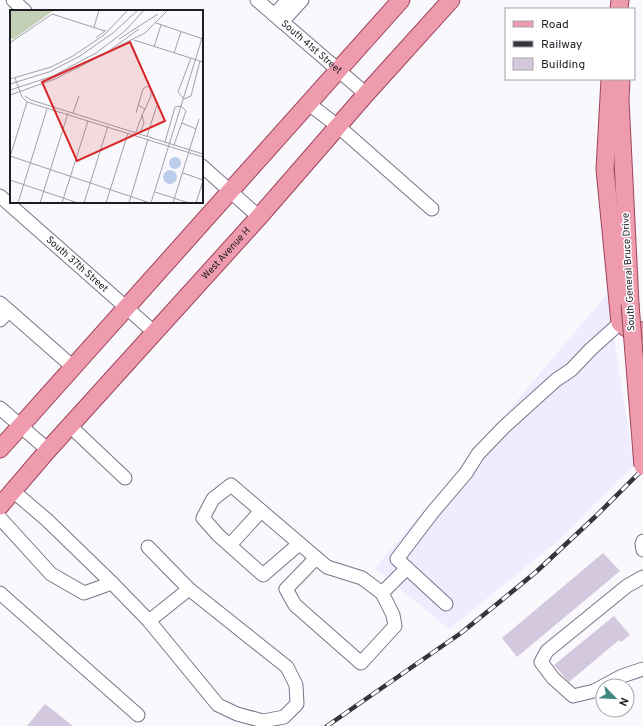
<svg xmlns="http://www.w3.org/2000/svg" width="643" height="726" viewBox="0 0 643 726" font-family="Overpass,sans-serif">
  <rect width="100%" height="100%" fill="#f9f8fd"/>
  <path fill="#efecff" d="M 607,294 L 634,465 L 558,541 L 449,629 L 375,568 Z"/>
  <g fill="#d4c8de">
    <path d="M 603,553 L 620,571 L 517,657 L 502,638 Z"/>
    <path d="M 614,616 L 630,635 L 621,642 L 619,640 L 569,682 L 554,665 Z"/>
    <path d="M 45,704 L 73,726 L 27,726 Z"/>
  </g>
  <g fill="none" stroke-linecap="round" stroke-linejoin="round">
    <defs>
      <g id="minor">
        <path d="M 13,0 L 25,11"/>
        <path id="s1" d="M 257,0 L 366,94"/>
        <path d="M 274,15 L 288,0"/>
        <path d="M 282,22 L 302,0"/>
        <path d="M 309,104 L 339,127 L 432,209"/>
        <path d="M 202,166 L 259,217"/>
        <path id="s2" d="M 0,196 L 155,333"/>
        <path d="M 0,303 L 73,367"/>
        <path d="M 0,320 L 9,311"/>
        <path d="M 0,408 L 48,450"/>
        <path d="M 70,426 L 125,478"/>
        <path d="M 13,491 L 47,520 L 112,583"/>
        <path d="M 0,518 L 51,574 L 84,593 L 112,583 L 149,621 L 189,589"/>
        <path d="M 643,541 L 642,544 L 643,550"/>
        <path d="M 299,544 L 263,575 L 218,535 L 203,518 L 213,499 L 231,485 L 327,567 L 362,578 L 382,593 L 407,568"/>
        <path d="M 230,545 L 261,511"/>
        <path d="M 148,547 L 189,589 L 287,667 L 296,685 L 297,704 L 284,717 L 263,721 L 237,714 L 218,705 L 149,621"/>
        <path d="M 316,558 L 286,589 L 295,605 L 361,663 L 395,626 L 393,615 L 382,593"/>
        <path d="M 643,577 L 627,586 L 547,651 L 541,662 L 553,678 L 573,696 L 594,691 L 622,676 L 643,669"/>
        <path d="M 0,593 L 138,715"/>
        <path d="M 446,604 L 397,559 L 432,513 L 466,473 L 478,454 L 504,427 L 556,380 L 571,370 L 591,349 L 620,323"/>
      </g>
      <g id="major">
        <path d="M 619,9 L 620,0"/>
        <path d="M 610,79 L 605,169 L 620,323 L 628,329 L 643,331"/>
        <path d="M 621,79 L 620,99 L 630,304"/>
        <path d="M 0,449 L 401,0"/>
        <path id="s3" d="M 0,506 L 48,450 L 259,217 L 366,94 L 451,0"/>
      </g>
    </defs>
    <use href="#minor" stroke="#787489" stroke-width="15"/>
    <use href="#major" stroke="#9e445b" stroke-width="19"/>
    <use href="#minor" stroke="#fff" stroke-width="13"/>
    <use href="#major" stroke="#ee9bae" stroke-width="17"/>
    <defs>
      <path id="rail" d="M 327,726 L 461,633 L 497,604 L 536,572 L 596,516 L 643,469"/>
    </defs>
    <use href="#rail" stroke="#36353d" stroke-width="4.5"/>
    <use href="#rail" stroke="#fff" stroke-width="3" stroke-dasharray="9" stroke-linecap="butt"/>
    <defs>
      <path id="major-bridge" d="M 630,304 L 643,466"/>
    </defs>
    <use href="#major-bridge" stroke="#9e445b" stroke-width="19" stroke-linecap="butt"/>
    <use href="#major-bridge" stroke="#ee9bae" stroke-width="17"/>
  </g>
  <g text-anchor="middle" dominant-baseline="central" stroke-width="3" stroke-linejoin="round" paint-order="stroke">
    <g font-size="10" fill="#1e1c25" stroke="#fff">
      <text stroke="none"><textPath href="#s1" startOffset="72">South 41st Street</textPath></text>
      <text stroke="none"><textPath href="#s3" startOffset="339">West Avenue H</textPath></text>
      <text stroke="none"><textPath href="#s2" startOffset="103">South 37th Street</textPath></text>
      <text transform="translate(629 272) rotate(-93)">South General Bruce Drive</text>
    </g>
  </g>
  <g transform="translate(10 10)">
    <rect width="193" height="193" fill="#f9f8fd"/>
    <path d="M 0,0 L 44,0 L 4,29 L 0,28 Z" fill="#c4d0b5"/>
    <path d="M159 153a6 6 0 1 1 12 0a6 6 0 1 1-12 0ZM153 167a7 7 0 1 1 14 0a7 7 0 1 1-14 0Z" fill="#bccceb"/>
    <path fill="none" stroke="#a1a0a7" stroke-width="1" d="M 146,13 L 193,29M 84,17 L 89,0M 86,28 L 96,20M 109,29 L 148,4M 124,30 L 193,52M 0,33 L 42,4 L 95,21M 144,37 L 151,15M 103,39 L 135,23 L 158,0M 164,43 L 171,22M 181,48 L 168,82 L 174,89 L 181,86 L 190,51M 5,68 L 12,87 L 17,92 L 193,147M 0,69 L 41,57 L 63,46 L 94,25 L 118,0M 0,74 L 39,62 L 70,46 L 103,23 L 128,0M 0,80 L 43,66 L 86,43 L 115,21 L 134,0M 0,85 L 45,69 L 69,57 L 96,43 L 129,19M 15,86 L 21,90 L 193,144M 128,95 L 135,99 L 132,105 L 134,113 L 130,123M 63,103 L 69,86M 126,103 L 133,79 L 137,76 L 141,79 L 141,86 L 135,99M 172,113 L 186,119M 126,122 L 132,105M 137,126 L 147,95M 155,132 L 165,97 L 171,96 L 176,101 L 164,135M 0,146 L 140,193M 0,147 L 17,92M 173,163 L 193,170M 0,170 L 68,193M 145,182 L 179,193M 8,193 L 37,99M 30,193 L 58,103M 52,193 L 78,111M 74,193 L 98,116M 96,193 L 118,123M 119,193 L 138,129M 141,193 L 193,25M 163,193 L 189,109M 186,193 L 193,171"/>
    <path fill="#d62828" fill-opacity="0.15" stroke="#d62828" stroke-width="2" d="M 120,32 L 155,111 L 67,151 L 32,72 Z"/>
    <rect width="193" height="193" fill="none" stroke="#1e1c25" stroke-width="2"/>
  </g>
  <rect x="505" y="8" width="130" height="72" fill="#ffffff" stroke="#a5a4a8"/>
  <rect x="513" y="21" width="20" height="6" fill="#ee9bae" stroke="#a5a4a8"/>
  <text x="541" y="28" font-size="12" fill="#1e1c25">Road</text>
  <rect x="513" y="41" width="20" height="6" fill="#36353d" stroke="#a5a4a8"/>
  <text x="541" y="48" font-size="12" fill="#1e1c25">Railway</text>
  <rect x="513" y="58" width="20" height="12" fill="#d4c8de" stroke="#a5a4a8"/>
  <text x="541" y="68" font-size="12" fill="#1e1c25">Building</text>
  <g transform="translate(615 698) rotate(114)"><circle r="19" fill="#ffffff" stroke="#a5a4a8"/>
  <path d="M0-3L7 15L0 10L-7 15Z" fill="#408782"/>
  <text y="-6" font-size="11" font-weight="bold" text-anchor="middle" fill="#1e1c25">N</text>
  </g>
</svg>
